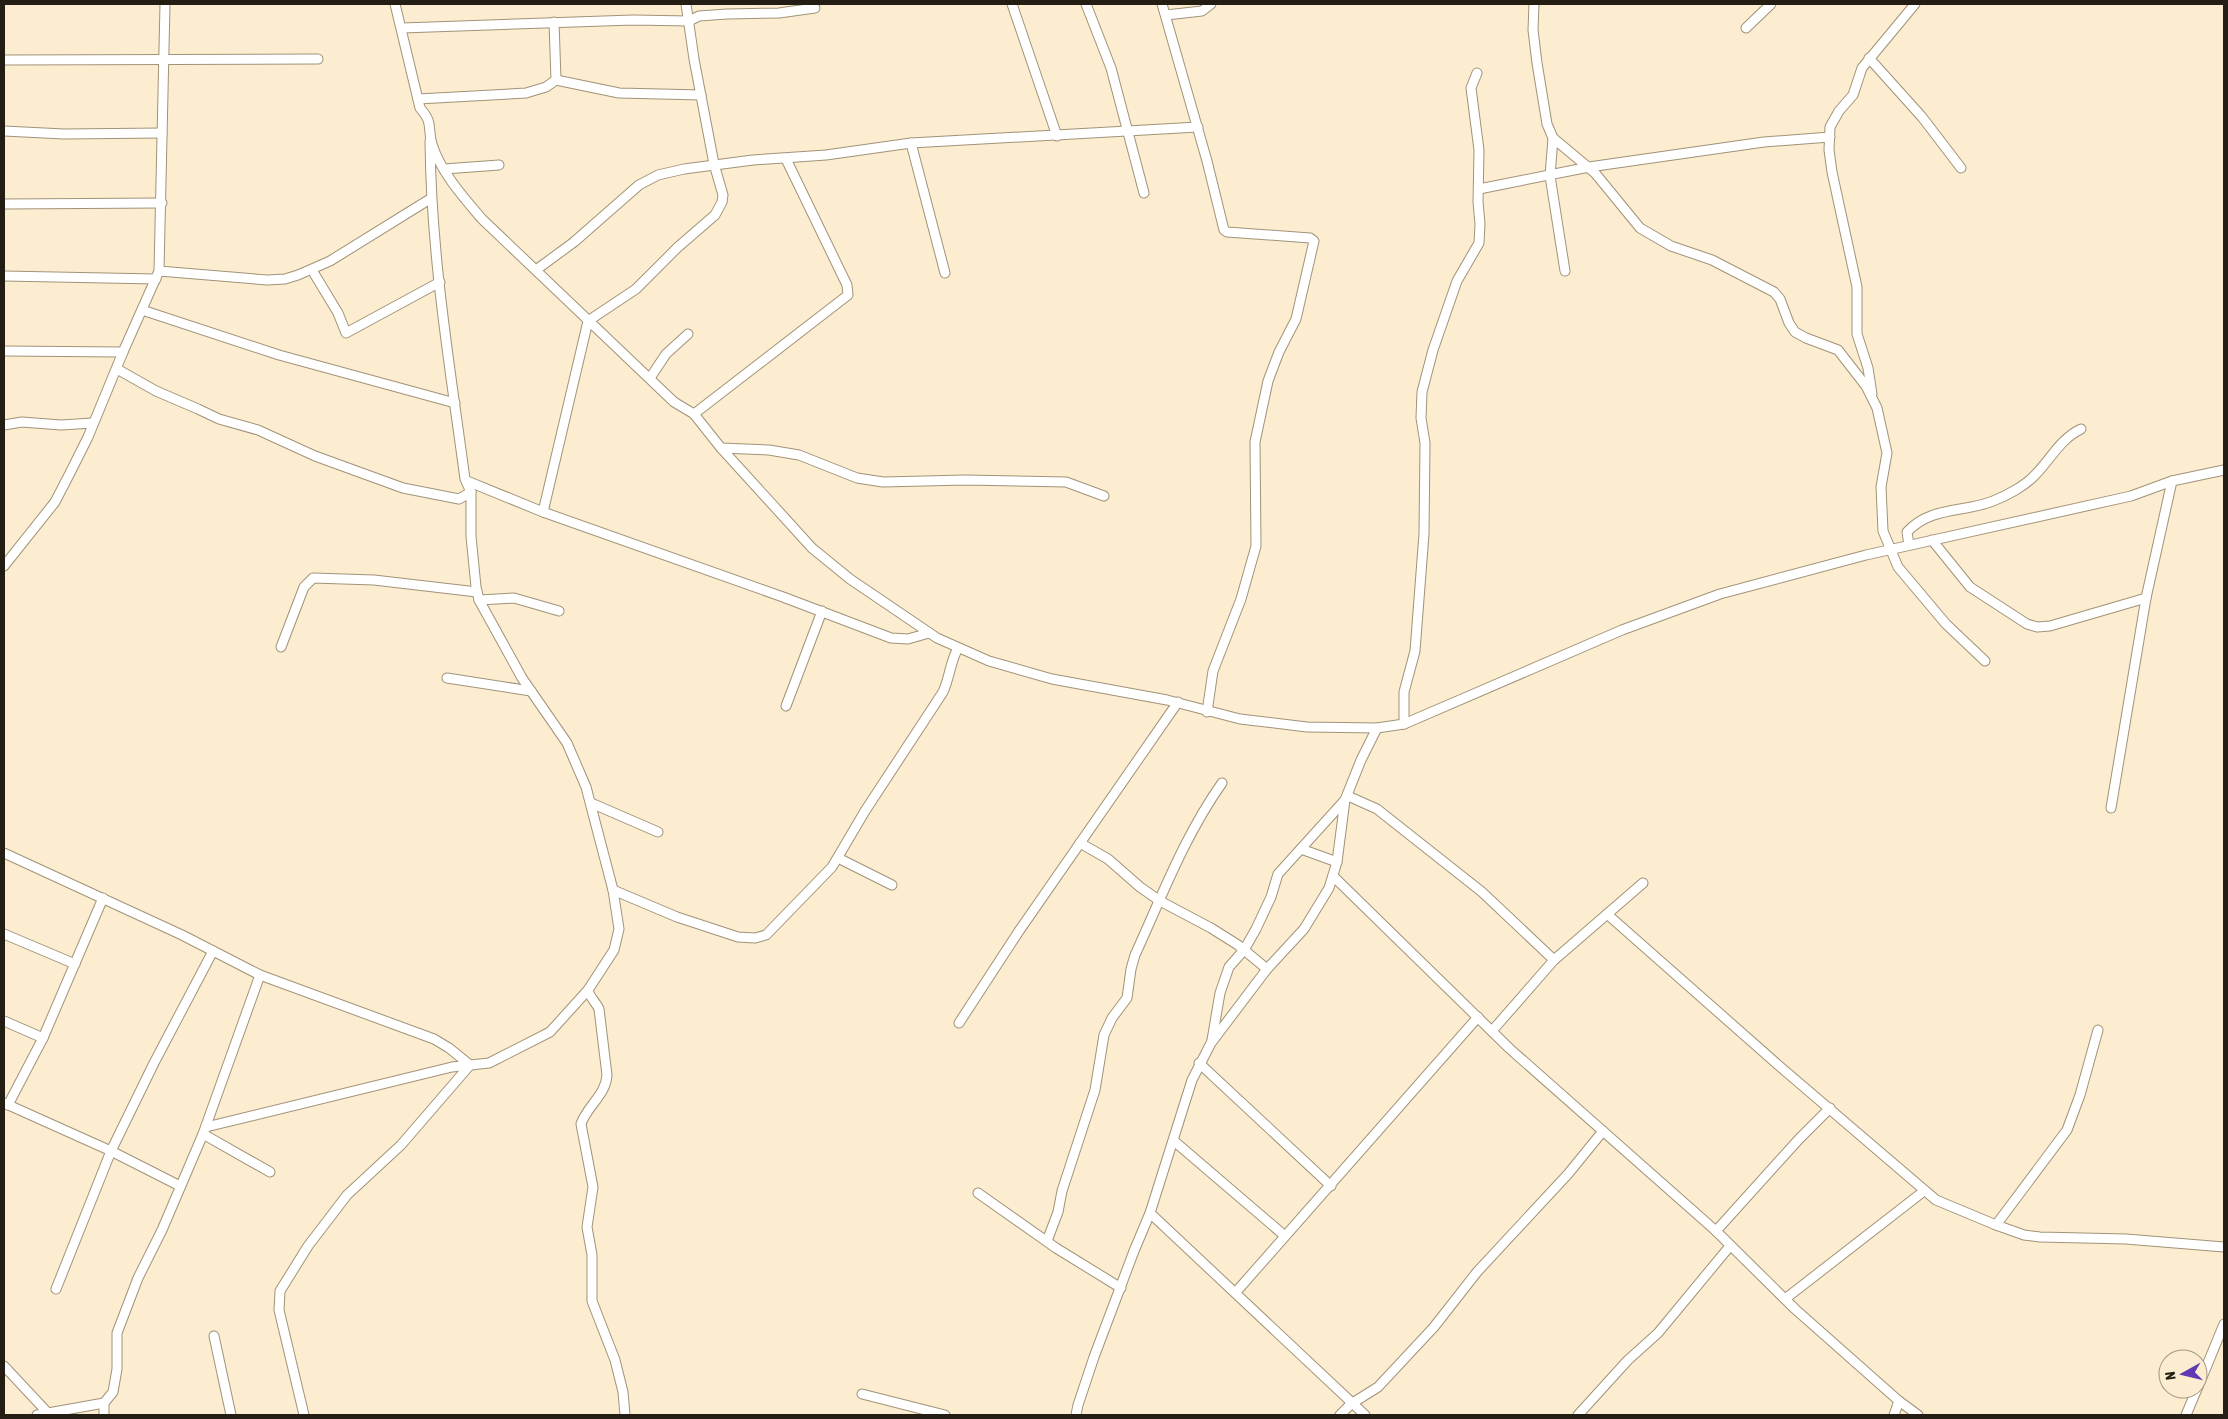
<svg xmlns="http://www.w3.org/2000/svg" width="2228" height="1419" viewBox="0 0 2228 1419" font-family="'Asap Condensed',sans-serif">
  <rect width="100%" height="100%" fill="#fcecd0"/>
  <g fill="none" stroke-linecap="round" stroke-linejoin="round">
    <defs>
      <g id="street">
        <path d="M 395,4 L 420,108 C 434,124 427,127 432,144 C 440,171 464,198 482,219 L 674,402 L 694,414 L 721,448 L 812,548 L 850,579 L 937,638 L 989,661 L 1052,679 L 1167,700 L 1240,719 L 1307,727 L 1377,728 L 1404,724 L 1622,630 L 1720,594 L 1866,555 L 2131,496 L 2172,481 L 2224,470"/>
        <path d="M 1012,4 L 1057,136"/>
        <path d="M 1086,4 L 1111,68 L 1144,193"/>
        <path d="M 1162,4 L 1207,161 L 1224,230 L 1227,232 L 1310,238 L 1314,241 L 1296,319 L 1279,352 L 1268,381 L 1255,442 L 1256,546 L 1241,599 L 1213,671 L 1207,712"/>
        <path d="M 1534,4 L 1533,30 L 1537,63 L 1547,124 L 1553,138 L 1595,173 L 1640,228 L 1671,246 L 1712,260 L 1774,292 L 1780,299 L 1789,323 L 1795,332 L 1806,338 L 1838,350 L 1866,386 L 1877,408 L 1887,453 L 1881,487 L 1883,531 L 1898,567 L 1946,624 L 1985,661"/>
        <path d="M 1166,15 L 1202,11 L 1211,4"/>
        <path d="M 554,22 L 556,80"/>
        <path d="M 402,28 L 633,20 L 689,21 L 699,16 L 727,14 L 779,13 L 815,8"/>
        <path d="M 1746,28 L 1771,4"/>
        <path d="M 1869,58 L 1922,117 L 1961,168"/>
        <path d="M 4,60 L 318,59"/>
        <path d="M 418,99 L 526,93 L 546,87 L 556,80 L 619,93 L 701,95"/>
        <path d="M 4,131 L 64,134 L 162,133"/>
        <path d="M 1553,138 L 1550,176 L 1565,271"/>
        <path d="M 911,143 L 945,273"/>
        <path d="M 444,169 L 499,165"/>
        <path d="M 1479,189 L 1589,167 L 1764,142 L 1830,137"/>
        <path d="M 4,204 L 162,203"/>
        <path d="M 312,270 L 338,313 L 346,333 L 440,282"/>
        <path d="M 536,270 L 574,242 L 639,185 L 658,175 L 684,169 L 753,160 L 826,155 L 911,143 L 1198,127"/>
        <path d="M 159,271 L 267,280 L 285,279 L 298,275 L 330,261 L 430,199"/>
        <path d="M 4,276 L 156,279"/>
        <path d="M 142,310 L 279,355 L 455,403"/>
        <path d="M 4,351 L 123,352"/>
        <path d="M 117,369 L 156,391 L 198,409 L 219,419 L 258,430 L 315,456 L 403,488 L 459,499 L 471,492"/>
        <path d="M 650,378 L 666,354 L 688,334"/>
        <path d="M 1872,394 L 1868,368 L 1857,334 L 1857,287 L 1832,172 L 1829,150 L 1830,127 L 1839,111 L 1853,95 L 1862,68 L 1915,4"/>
        <path d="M 694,414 L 848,295 L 847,285 L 786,159"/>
        <path d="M 4,425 L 22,422 L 61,425 L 93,423"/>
        <path d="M 721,448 L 769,450 L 799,455 L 857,478 L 883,482 L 965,480 L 1066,482 L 1104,496"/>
        <path d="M 467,481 L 543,512 L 783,597 L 891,638 L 908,639 L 929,633"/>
        <path d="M 543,512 L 588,321 L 636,289 L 678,247 L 715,215 L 722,202 L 723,195 L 714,164 L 694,59 L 686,4"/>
        <path d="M 1932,540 L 1970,587 L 2027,624 L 2037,627 L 2050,626 L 2146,598"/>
        <path d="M 1909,545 L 1907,532 C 1931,506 1963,513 1993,501 C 2006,496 2025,486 2035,475 C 2051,459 2060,439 2081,429"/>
        <path d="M 4,566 L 55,502 L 70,473 L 88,437 L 123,352 L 159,271 L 165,4"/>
        <path d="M 479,600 L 514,598 L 559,611"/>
        <path d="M 281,647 L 304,587 L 313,578 L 374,580 L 477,592"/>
        <path d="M 447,678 L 531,691"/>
        <path d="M 786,706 L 822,611"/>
        <path d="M 1404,724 L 1404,692 L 1415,651 L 1424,534 L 1425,443 L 1421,418 L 1422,392 L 1433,350 L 1457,281 L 1479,243 L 1480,224 L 1478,202 L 1479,150 L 1471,88 L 1477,73"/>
        <path d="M 1348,796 L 1377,809 L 1482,892 L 1554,960"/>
        <path d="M 591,803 L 658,832"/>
        <path d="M 2111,808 L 2146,598 L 2172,481"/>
        <path d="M 1080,843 L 1108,859 L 1140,887 L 1160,901 L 1211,928 L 1238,945 L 1267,969"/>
        <path d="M 1301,849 L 1337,862"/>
        <path d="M 4,853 L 182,935 L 260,975 L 434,1039 L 449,1048 L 470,1065 L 401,1145 L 347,1195 L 308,1246 L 280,1291 L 279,1310 L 304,1415"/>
        <path d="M 838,858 L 892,885"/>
        <path d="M 1333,876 L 1510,1049 L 1716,1231 L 1795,1309 L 1899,1401 L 1918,1415"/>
        <path d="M 613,890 L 677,917 L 738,937 L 755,938 L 766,935 L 832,867 L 865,811 L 943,692 C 950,677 950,662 958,648"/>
        <path d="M 1607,914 L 1777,1064 L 1936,1200 L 1996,1225 L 2024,1235 L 2040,1237 L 2126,1239 L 2224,1247"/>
        <path d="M 4,934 L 75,964"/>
        <path d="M 588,990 C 590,998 596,1002 599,1009 L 607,1075 C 606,1095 587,1106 581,1124 L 593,1187 L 587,1227 L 592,1255 L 592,1301 L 615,1360 L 623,1392 L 625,1415"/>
        <path d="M 4,1021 L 43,1038"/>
        <path d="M 959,1023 L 1019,931 L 1178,702"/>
        <path d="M 1492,1031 L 1554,960 L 1643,883"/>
        <path d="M 1212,1040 L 1220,993 L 1229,967 L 1244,950 L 1256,929 L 1271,897 L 1278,874 L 1345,800"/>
        <path d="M 1199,1063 L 1331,1186"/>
        <path d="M 4,1103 L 111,1151 L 180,1186"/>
        <path d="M 8,1105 L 43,1038 L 103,898"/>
        <path d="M 206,1127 L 452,1067 L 489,1063 L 550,1032 L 588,990 L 614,950 L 619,929 L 613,890 L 586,787 L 567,743 L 522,678 L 479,600 L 476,587 L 471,536 L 471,492 L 465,479 C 450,367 431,255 430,141"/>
        <path d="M 203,1134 L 270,1172"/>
        <path d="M 1174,1141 L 1285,1236"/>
        <path d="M 978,1193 L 1056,1248 L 1121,1288"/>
        <path d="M 1150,1213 L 1365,1415"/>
        <path d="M 1996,1225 L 2067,1130 L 2080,1095 L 2098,1030"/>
        <path d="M 1716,1231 L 1799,1139 L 1830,1108"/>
        <path d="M 1047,1241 L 1058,1212 L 1062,1191 L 1095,1090 L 1104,1035 L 1112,1018 L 1127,998 L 1131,969 L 1135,955 C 1162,896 1185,835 1222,783"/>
        <path d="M 56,1289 L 111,1151 L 154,1063 L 213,951"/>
        <path d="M 1236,1292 L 1478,1017"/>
        <path d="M 1785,1299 L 1924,1191"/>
        <path d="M 214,1336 L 231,1415"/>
        <path d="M 4,1366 L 47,1412"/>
        <path d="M 2198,1387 L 2224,1324"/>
        <path d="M 862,1394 L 945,1415"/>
        <path d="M 37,1415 L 104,1403"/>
        <path d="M 104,1415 L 104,1403 L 113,1392 L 117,1369 L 117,1333 L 138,1278 L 162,1230 L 203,1134 L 260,975"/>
        <path d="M 1076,1415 L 1078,1405 L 1094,1357 L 1134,1251 L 1150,1213 L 1192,1080 L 1211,1043 L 1267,969 L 1304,929 L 1329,888 L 1337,862 L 1345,800 L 1361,760 L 1377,728"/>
        <path d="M 1340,1415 L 1351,1404 L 1378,1387 L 1434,1327 L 1477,1272 L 1568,1174 L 1603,1131"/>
        <path d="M 1578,1415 L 1628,1360 L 1658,1333 L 1730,1246"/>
        <path d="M 1894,1415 L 1899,1401"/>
        <path d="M 2186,1415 L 2197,1389"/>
      </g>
    </defs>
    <use href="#street" stroke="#a19378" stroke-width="11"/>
    <use href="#street" stroke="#fff" stroke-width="9"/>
  </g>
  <rect width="2228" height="1419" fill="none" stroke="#231d13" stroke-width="10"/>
  <g transform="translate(2183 1374) rotate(262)"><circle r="24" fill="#fcecd0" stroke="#a59984"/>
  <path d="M0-4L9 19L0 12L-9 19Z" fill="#5f3ab2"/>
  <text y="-8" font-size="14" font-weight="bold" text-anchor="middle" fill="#231d13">N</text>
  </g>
</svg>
